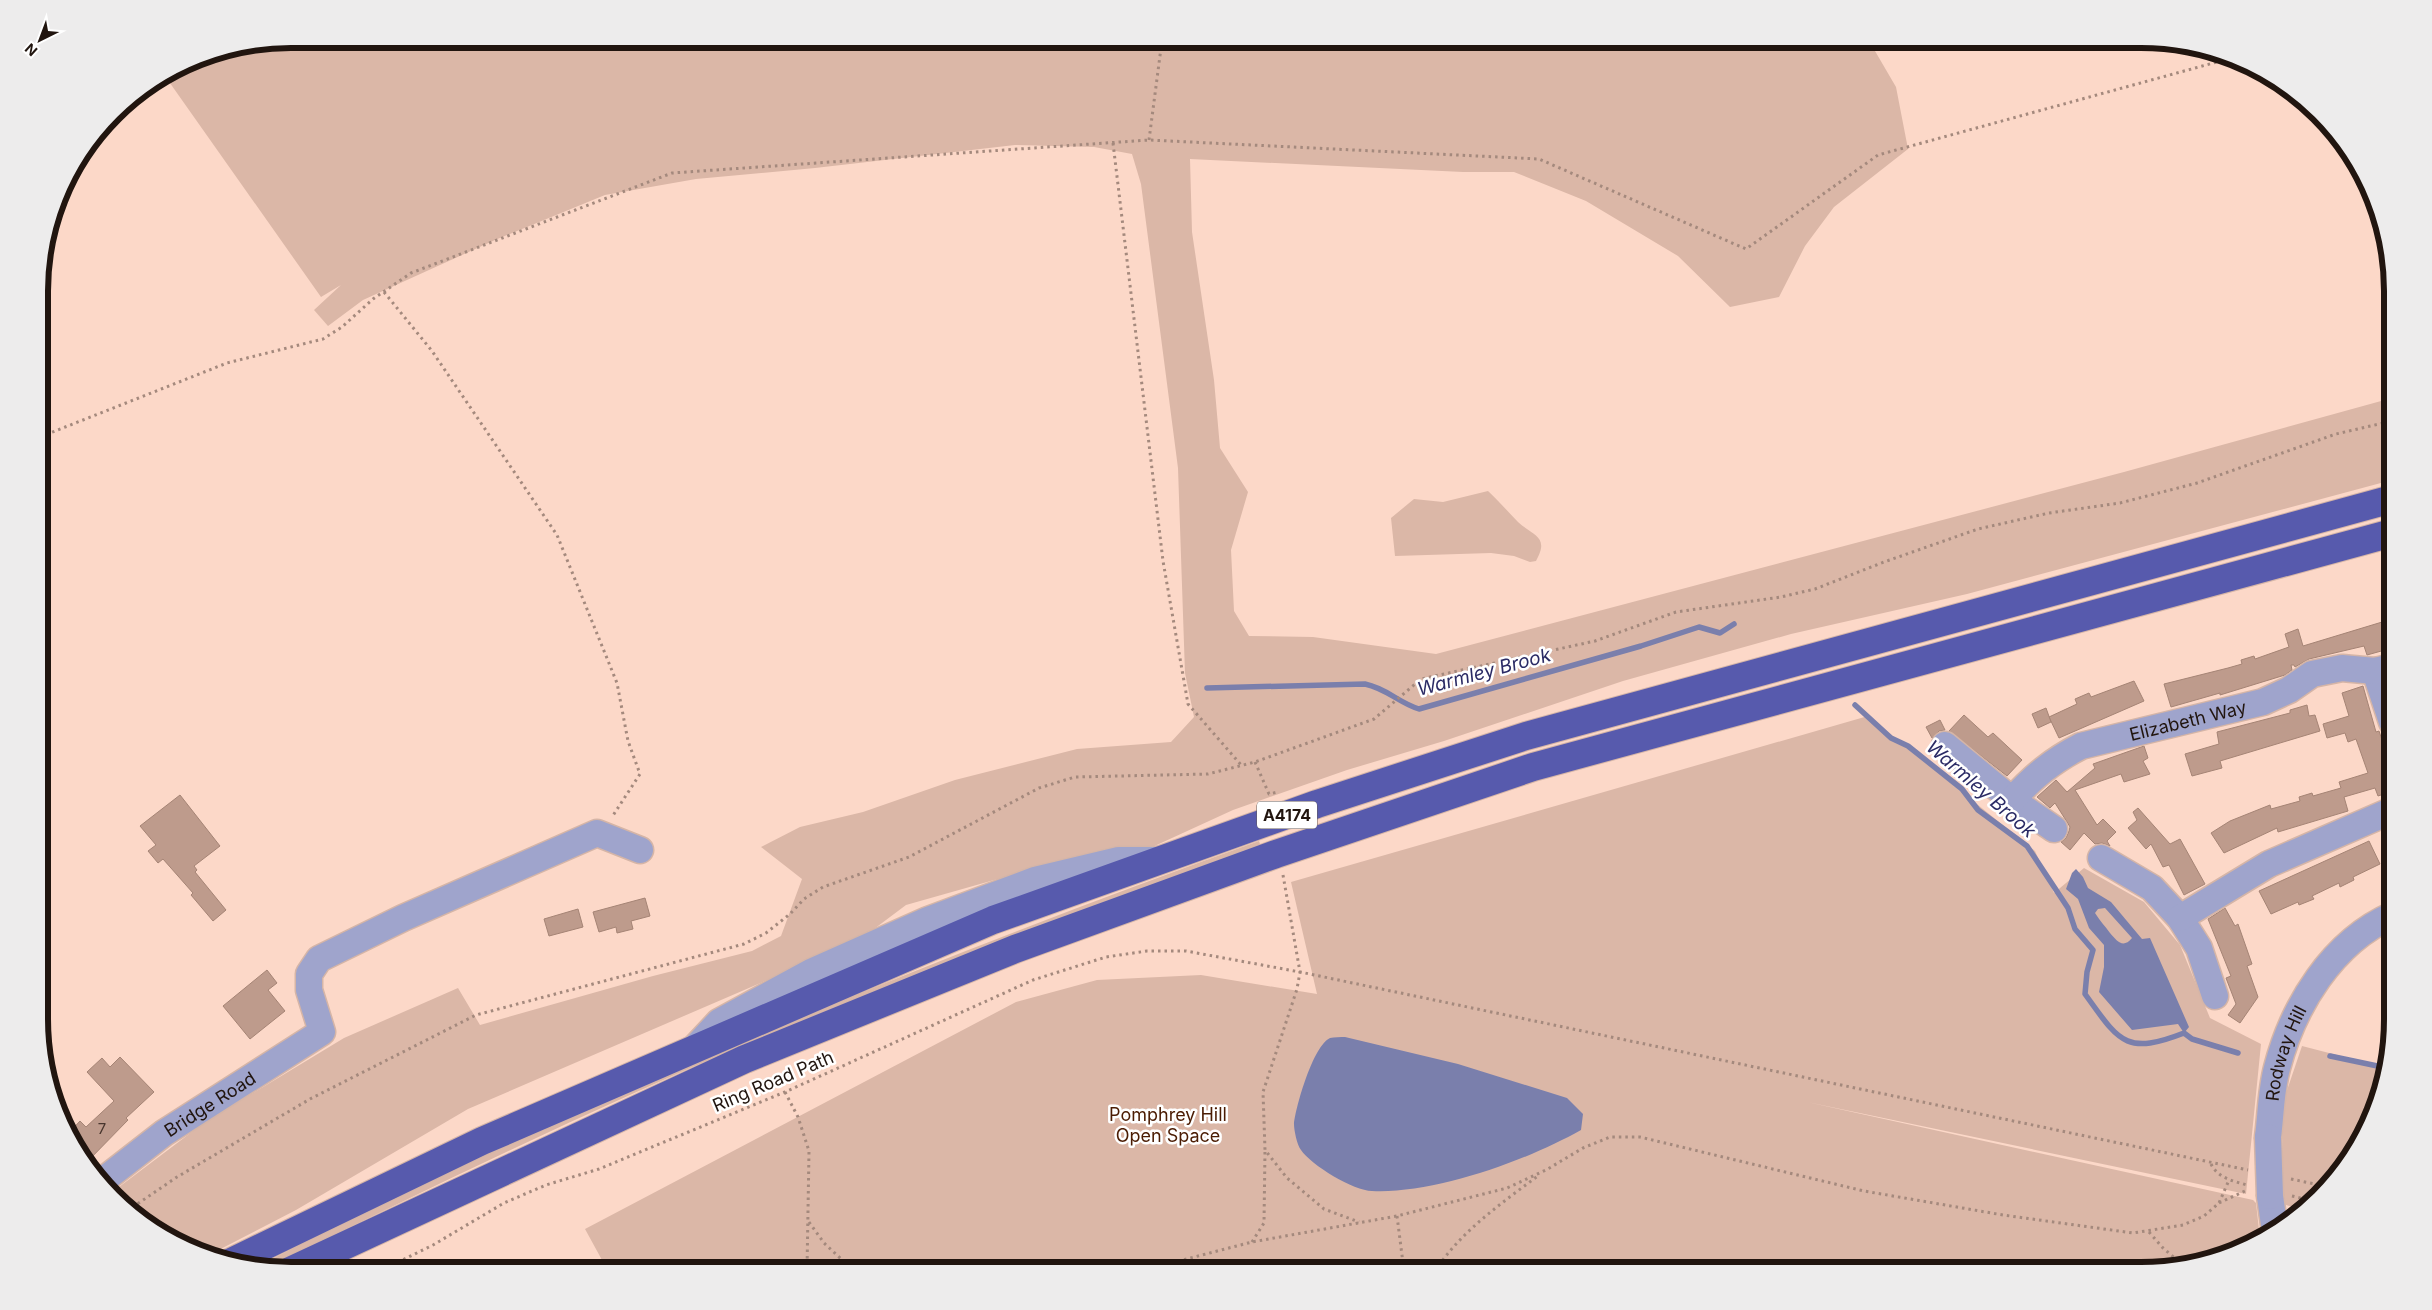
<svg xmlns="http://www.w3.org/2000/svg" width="2432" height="1310" viewBox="0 0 2432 1310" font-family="Inter,sans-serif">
  <rect width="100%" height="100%" fill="#fcd8c8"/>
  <g fill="#dbb7a7">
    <path d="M 291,39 L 1868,39 L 1896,87 L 1908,149 L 1834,207 L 1805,246 L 1779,297 L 1730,307 L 1678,256 L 1586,201 L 1514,172 L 1463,172 L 1190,159 L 1192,232 L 1214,380 L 1220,448 L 1248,492 L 1231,550 L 1234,611 L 1249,636 L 1313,637 L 1436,654 L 2124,472 L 2392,398 L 2392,480 L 1967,594 L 1791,634 L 1623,681 L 1444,741 L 1347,770 L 1233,810 L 1148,849 L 1051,864 L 906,905 L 858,941 L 468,1109 L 296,1210 L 207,1256 C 171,1242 136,1222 111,1193 L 205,1122 L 344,1038 L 458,988 L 480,1025 L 653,976 L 752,951 L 781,936 L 802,879 L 761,847 L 800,827 L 863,812 L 955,780 L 1077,749 L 1171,742 L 1194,717 L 1185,673 L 1178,468 L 1141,184 L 1132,154 L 1094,147 L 1015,145 L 815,168 L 696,179 L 605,195 L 495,240 L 363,300 L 328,326 L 314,310 L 341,285 L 321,297 L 165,76 L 194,58 Z"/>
    <path d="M 1488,491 C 1499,501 1508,512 1518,522 C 1533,536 1550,536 1536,561 L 1530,562 L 1514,556 L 1491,553 L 1395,556 L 1391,518 L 1414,499 L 1443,502 Z"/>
    <path d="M 1868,716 L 2035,851 L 2054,893 L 2084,868 L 2144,902 L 2180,945 L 2210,1018 L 2261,1044 L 2246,1194 L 1807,1102 L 2253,1200 L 2256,1203 L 2260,1239 L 2222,1258 L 2158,1271 L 608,1271 L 585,1229 L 1016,1002 L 1097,980 L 1201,975 L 1317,994 L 1291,882 Z"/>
    <path d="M 1259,841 L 1261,847 C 1090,907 920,970 753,1041 C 588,1111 427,1189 266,1268 L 257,1267 C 405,1189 559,1120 713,1054 C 893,978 1075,907 1259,841 Z"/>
    <path d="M 2302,1046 L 2387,1068 L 2385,1084 L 2367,1131 L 2331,1186 L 2303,1210 L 2283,1204 L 2282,1105 Z"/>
  </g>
  <g fill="#7a7fac" fill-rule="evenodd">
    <path d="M 2076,869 L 2083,877 L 2088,888 L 2111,902 L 2142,939 L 2150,938 L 2189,1027 L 2184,1033 L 2178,1024 L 2132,1030 L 2099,992 L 2104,967 L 2104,945 L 2089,928 L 2078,899 L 2066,889 L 2072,873 ZM 2105,908 L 2132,938 C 2123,949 2117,941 2110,933 C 2105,926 2100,921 2095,913 L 2098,909 Z"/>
    <path d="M 1345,1037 L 1458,1064 L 1567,1098 L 1583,1114 L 1581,1130 C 1526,1161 1434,1194 1372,1191 C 1354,1191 1311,1165 1301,1150 C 1297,1145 1294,1130 1294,1124 C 1296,1106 1313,1046 1330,1038 C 1334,1037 1341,1037 1345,1037 Z"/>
  </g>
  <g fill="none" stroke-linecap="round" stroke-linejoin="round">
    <g stroke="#7a7fac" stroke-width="5.5">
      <path d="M 1207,688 L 1365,684 C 1388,689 1397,702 1419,709 L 1641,646 L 1699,627 L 1720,633 L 1734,624"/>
      <path d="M 1855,705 L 1891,738 L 1908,746 L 1962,789 L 1978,810 L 2027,846 L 2068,908 L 2075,929 L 2093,950 L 2087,972 L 2085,994 C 2119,1041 2125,1056 2184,1033 L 2192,1039 L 2238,1053"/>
      <path d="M 2330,1056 L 2387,1068"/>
    </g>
  </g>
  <g fill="#be9b8c" stroke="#a58475">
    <path d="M 2392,619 L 2392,648 L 2367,655 L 2364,646 L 2309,659 L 2295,667 L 2294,665 L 2291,665 L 2292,670 L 2285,675 L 2220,695 L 2220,693 L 2171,707 L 2164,684 L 2228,668 L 2242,664 L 2241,660 L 2254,656 L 2255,659 L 2289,647 L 2285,634 L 2298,629 L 2303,646 Z"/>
    <path d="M 2134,681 L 2144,701 L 2059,738 L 2049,717 L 2077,704 L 2075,699 L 2089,693 L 2091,697 Z"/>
    <path d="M 2363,686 L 2376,732 L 2379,731 L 2393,772 L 2393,791 L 2378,796 L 2375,788 L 2344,797 L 2348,811 L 2278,832 L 2277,828 L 2224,853 L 2211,833 L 2230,821 L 2270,805 L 2271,809 L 2300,801 L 2299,797 L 2312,793 L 2313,796 L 2341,788 L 2339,782 L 2368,773 L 2356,739 L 2348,742 L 2345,733 L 2327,738 L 2323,724 L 2349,716 L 2342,693 Z"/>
    <path d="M 2307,705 L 2309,716 L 2315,715 L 2320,731 L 2220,761 L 2222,768 L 2192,776 L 2185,754 L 2219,744 L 2217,732 L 2290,713 L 2290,710 Z"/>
    <path d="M 2046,708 L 2051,722 L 2038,728 L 2032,714 Z"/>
    <path d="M 1964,715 L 1988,737 L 1993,733 L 2022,760 L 2007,776 L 1949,731 Z"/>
    <path d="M 1940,720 L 1945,730 L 1939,731 L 1932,738 L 1926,727 Z"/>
    <path d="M 2144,746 L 2148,758 L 2143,761 L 2150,774 L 2124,782 L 2121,774 L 2075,790 L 2097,825 L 2103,819 L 2116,832 L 2107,841 L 2110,846 L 2102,843 L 2095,844 L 2084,833 L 2070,850 L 2061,842 L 2066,838 L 2069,831 L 2070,827 L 2067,822 L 2055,803 L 2050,808 L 2037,797 L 2056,780 L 2067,792 L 2095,768 L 2093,764 Z"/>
    <path d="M 180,795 L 220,846 L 194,866 L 197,870 L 195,872 L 226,910 L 213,921 L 191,895 L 193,893 L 163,859 L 158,863 L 148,851 L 156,845 L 140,826 Z"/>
    <path d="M 2138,808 L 2170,844 L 2180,839 L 2205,884 L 2184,895 L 2169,865 L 2163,867 L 2151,844 L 2146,849 L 2128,828 L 2137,820 L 2133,812 Z"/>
    <path d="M 2369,841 L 2380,864 L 2353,877 L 2354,880 L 2340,887 L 2339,883 L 2312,896 L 2314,899 L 2299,905 L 2298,902 L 2271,914 L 2259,891 Z"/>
    <path d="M 645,898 L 650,916 L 631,921 L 633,929 L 617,933 L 616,927 L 599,932 L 593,912 Z"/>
    <path d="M 2225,908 L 2235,926 L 2238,924 L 2252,964 L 2247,966 L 2258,997 L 2240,1023 L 2228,1015 L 2236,1004 L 2226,978 L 2231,976 L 2208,919 Z"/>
    <path d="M 578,909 L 583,927 L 549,936 L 544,919 Z"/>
    <path d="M 267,970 L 277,983 L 268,990 L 285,1011 L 250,1039 L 223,1006 Z"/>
    <path d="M 120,1057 L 154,1092 L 126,1118 L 128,1120 L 85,1164 L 68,1134 L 80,1121 L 86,1127 L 114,1101 L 87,1072 L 102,1058 L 110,1067 Z"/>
  </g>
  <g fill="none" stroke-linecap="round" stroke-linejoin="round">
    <defs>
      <g id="minor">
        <path d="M 2375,671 L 2392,722"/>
        <path d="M 1945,745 L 2012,800 L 2054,829"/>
        <path id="s1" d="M 2012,800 C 2034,776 2052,761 2081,746 L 2263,702 L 2289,690 L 2312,674 L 2342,668 L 2375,671 L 2392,667"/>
        <path d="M 2101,858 L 2152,888 L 2180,918 L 2199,948 L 2215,996"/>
        <path d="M 2180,918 L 2269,864 L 2393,810"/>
        <path d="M 692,1051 L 719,1022 L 811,972 L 928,920 L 1035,880 L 1119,860 L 1157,860"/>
        <path id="s2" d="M 2268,1137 C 2271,1114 2271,1090 2277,1068 C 2293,1006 2332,942 2393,915"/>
        <path id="s3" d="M 101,1182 L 164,1133 L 322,1032 L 309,990 L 309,974 L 319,959 L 403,918 L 597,833 L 640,850"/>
        <path d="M 2270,1196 L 2275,1232"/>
      </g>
      <g id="highway">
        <path d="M 229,1263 L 482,1141 L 993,920 L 1317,804 L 1526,736 L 2392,499"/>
        <path d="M 290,1271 L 745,1059 L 1015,949 L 1276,854 L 1533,767 L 2392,533"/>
      </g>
    </defs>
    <use href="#minor" stroke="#d5b5a7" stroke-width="29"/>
    <use href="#highway" stroke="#d5b5a7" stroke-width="30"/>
    <g stroke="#a4897d" stroke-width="3" stroke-dasharray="2.5 4" stroke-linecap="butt">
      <path d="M 1149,140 L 1161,48 L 1157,39"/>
      <path d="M 1113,143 L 1163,561 L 1188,704 L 1242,766"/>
      <path d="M 384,292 L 432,351 L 557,535 L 617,683 L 628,741 L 640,774 L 612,817"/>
      <path d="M 40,437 L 227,363 L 323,339 L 342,327 L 373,299 L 411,273 L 672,173 L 1149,140 L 1539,159 L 1746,249 L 1878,155 L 2217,62 L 2230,56"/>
      <path d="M 1255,762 L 1269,794 L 1278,792"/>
      <path d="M 1283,875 L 1300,972 L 1297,989 L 1263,1092 L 1265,1150 L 1287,1178 L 1324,1209 L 1359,1222"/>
      <path d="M 785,1092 L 798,1117 L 809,1151 L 807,1271"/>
      <path d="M 2211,1164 C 2218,1178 2233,1181 2247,1185"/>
      <path d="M 2291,1179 L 2329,1187"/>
      <path d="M 2292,1196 L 2313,1201"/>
      <path d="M 2219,1203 L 2247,1190"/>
      <path d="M 127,1211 L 177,1177 L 310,1099 L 476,1015 L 744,944 L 766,933 L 790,914 L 804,899 L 823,887 L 909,857 L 1039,788 L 1075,777 L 1208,774 L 1255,762 L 1374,719 L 1421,679 L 1595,641 L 1676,612 L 1781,597 L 1815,589 L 1884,562 L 1978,529 L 2049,513 L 2120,503 L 2197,483 L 2336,434 L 2392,421"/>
      <path d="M 1397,1216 L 1404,1271"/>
      <path d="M 809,1222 L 824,1243 L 854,1271"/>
      <path d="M 2149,1232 L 2163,1248 L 2184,1266"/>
      <path d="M 1252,1242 L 1264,1223 L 1265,1150"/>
      <path d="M 380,1271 L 433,1245 L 504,1203 L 546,1185 L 599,1169 L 785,1092 L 1033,980 L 1106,957 L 1147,951 L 1186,951 L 1300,972 L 2248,1170"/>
      <path d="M 1140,1271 L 1252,1242 L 1397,1216 L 1507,1188 L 1546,1170 L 1583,1148 L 1610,1137 L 1640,1137 L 1864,1191 L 2003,1215 L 2133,1233 L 2183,1225 L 2204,1216 L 2219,1203 L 2229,1180"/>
      <path d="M 1435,1271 C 1461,1231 1502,1203 1539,1175"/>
    </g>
    <use href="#minor" stroke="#9fa4cc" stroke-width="26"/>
    <use href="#highway" stroke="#575aad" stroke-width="28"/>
    <defs>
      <path id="minor-bridge" d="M 2268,1137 L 2270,1196"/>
    </defs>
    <use href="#minor-bridge" stroke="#d5b5a7" stroke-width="29" stroke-linecap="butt"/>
    <use href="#minor-bridge" stroke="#9fa4cc" stroke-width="26"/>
  </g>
  <g text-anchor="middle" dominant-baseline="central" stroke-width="5" stroke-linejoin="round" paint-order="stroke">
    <g font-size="15" fill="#48362e">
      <text x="102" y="1128">7</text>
    </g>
    <rect fill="#fff" stroke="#645b57" stroke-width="1" x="1257" y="801.5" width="60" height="27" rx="4"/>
    <g font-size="16" font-weight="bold" fill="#21150f">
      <text x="1287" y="815">A4174</text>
    </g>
    <g font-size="18" fill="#21150f" stroke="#fff">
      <text stroke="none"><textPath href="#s1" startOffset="198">Elizabeth Way</textPath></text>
      <text stroke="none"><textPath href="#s2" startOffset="86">Rodway Hill</textPath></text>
      <text transform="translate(773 1081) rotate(-23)">Ring Road Path</text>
      <text stroke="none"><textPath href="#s3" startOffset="134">Bridge Road</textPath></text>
    </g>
    <g font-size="18" fill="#4b1c03" stroke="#fff">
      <text x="1168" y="1114">Pomphrey Hill<tspan x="1168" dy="21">Open Space</tspan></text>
    </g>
    <g font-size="19" font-style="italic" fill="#2b2b65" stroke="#fff">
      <text transform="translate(1484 672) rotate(-15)">Warmley Brook</text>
      <text transform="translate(1981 789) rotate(41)">Warmley Brook</text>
    </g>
  </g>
  <path d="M0 0H2432V1310H0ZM291 48H2141A243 243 0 0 1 2384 291V1019A243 243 0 0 1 2141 1262H291A243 243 0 0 1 48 1019V291A243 243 0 0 1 291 48Z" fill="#edecec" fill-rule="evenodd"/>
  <path fill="none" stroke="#21150f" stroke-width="6" d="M291 48H2141A243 243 0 0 1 2384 291V1019A243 243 0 0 1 2141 1262H291A243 243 0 0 1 48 1019V291A243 243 0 0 1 291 48Z"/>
  <g transform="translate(40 40) rotate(222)" stroke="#ffffff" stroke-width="4" paint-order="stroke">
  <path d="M0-4L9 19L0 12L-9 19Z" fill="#21150f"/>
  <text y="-8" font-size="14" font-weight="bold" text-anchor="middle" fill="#21150f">N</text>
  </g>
</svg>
